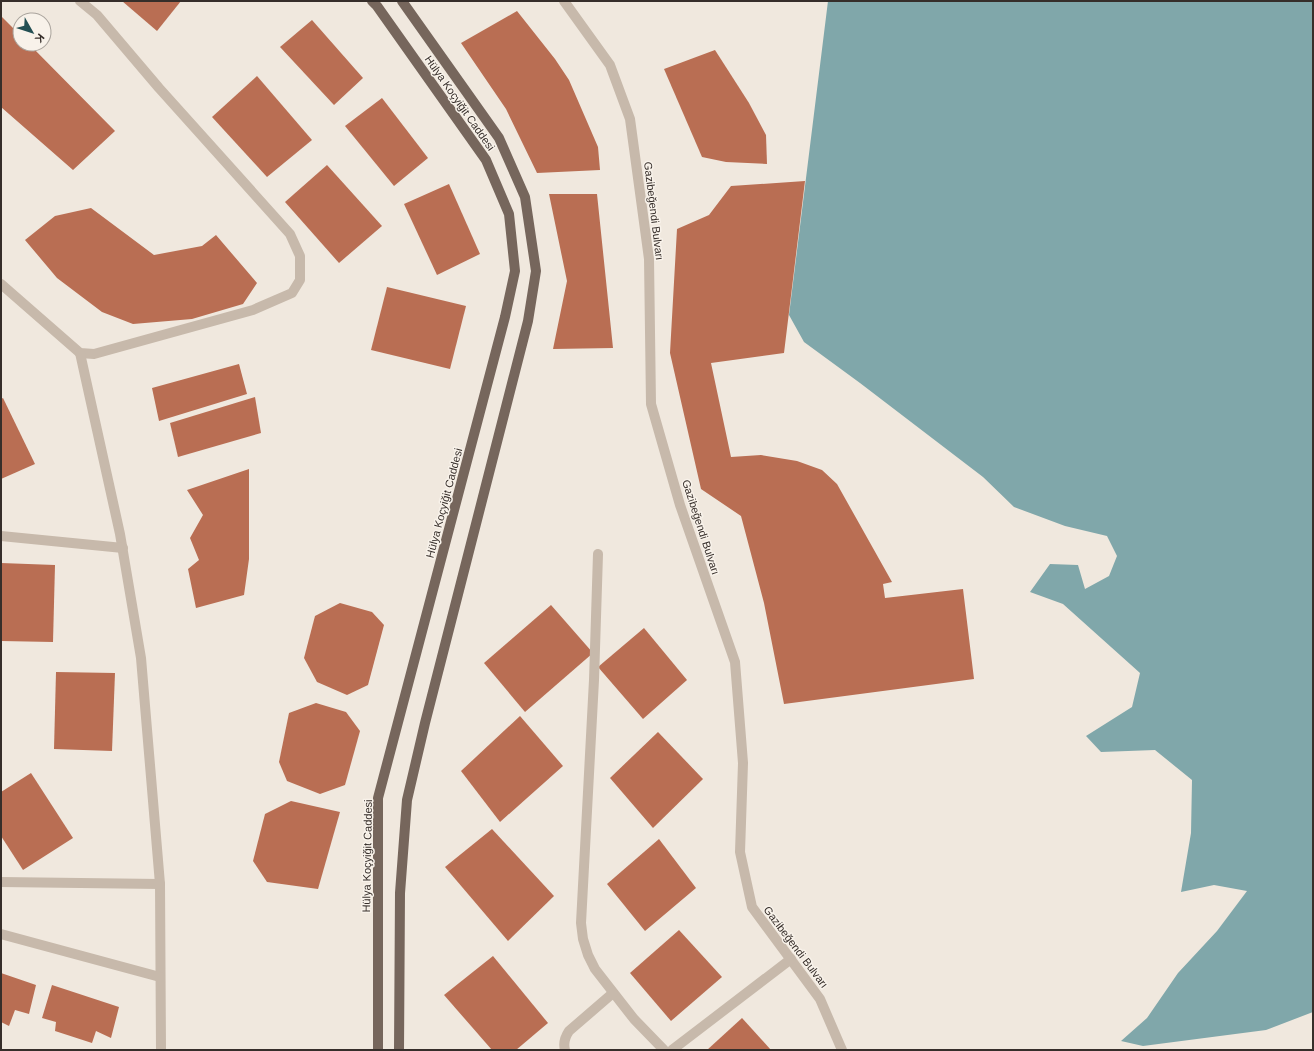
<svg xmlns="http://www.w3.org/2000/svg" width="1314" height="1051" viewBox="0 0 1314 1051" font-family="Arial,sans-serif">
  <rect width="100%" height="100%" fill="#f0e8de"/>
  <path fill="#80a7aa" d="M 828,1 L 1313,1 L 1313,1012 L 1266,1030 L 1143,1046 L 1121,1041 L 1147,1018 L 1178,973 L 1217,931 L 1247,891 L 1214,885 L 1181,892 L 1191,833 L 1192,780 L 1155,750 L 1101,752 L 1086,736 L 1132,707 L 1140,673 L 1063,604 L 1030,592 L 1050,564 L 1078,565 L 1085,589 L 1109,576 L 1117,556 L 1107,536 L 1065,526 L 1014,507 L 983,477 L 860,383 L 804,342 L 789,315 Z"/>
  <g fill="#b96e53">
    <path d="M 122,1 L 181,1 L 157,31 Z"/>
    <path d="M 517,11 L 555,59 L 569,80 L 598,147 L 600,170 L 537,173 L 506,109 L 461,43 Z"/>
    <path d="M 1,16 L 20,35 L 20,44 L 29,44 L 115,131 L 73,170 L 1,107 Z"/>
    <path d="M 312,20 L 363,78 L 334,105 L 280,47 Z"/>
    <path d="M 715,50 L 749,103 L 766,135 L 767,164 L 726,162 L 702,157 L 664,69 Z"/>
    <path d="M 257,76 L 312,140 L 267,177 L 212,117 Z"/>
    <path d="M 382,98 L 428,158 L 394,186 L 345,126 Z"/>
    <path d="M 327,165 L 382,226 L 339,263 L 285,202 Z"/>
    <path d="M 805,181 L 784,353 L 711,363 L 731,457 L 761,455 L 797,461 L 822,470 L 837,484 L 892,582 L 883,584 L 885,598 L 963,589 L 974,679 L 784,704 L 764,603 L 741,516 L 701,489 L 670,353 L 677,229 L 709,215 L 731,186 Z"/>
    <path d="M 449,184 L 480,254 L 437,275 L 404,204 Z"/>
    <path d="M 549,194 L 597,194 L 613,348 L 553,349 L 567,281 Z"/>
    <path d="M 91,208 L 154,255 L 202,246 L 216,235 L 257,283 L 243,304 L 192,319 L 133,324 L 102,312 L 57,278 L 25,240 L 55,216 Z"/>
    <path d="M 387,287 L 466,306 L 450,369 L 371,350 Z"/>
    <path d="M 239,364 L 247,394 L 159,421 L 152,388 Z"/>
    <path d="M 255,397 L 261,433 L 178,457 L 170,423 Z"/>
    <path d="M 3,398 L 35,464 L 1,479 L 1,399 Z"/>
    <path d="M 249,469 L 249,559 L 244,595 L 196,608 L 188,569 L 199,560 L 190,538 L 203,515 L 187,490 Z"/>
    <path d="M 1,563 L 55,565 L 53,642 L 1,641 Z"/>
    <path d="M 340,603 L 372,612 L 384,625 L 368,685 L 347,695 L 317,682 L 304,658 L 315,616 Z"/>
    <path d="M 551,605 L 593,653 L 525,712 L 484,663 Z"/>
    <path d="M 644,628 L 687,680 L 643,719 L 598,667 Z"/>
    <path d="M 56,672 L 115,673 L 112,751 L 54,749 Z"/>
    <path d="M 316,703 L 346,712 L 360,731 L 345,785 L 320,794 L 287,781 L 279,762 L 289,713 Z"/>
    <path d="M 520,716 L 563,766 L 500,822 L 461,771 Z"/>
    <path d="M 658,732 L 703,779 L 653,828 L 610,778 Z"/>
    <path d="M 31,773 L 73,838 L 23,870 L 1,836 L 1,792 Z"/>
    <path d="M 291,801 L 340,812 L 318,889 L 267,882 L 253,861 L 265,814 Z"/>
    <path d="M 492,829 L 554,896 L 508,941 L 445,867 Z"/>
    <path d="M 659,839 L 696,888 L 645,931 L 607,884 Z"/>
    <path d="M 679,930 L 722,977 L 671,1021 L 630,973 Z"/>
    <path d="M 493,956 L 548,1023 L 516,1050 L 492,1050 L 444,995 Z"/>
    <path d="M 1,973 L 36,985 L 29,1014 L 15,1010 L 9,1026 L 1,1022 Z"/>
    <path d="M 52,985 L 119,1007 L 111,1038 L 96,1031 L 92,1043 L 55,1031 L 56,1022 L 42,1018 Z"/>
    <path d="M 742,1018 L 771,1050 L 707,1050 Z"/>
  </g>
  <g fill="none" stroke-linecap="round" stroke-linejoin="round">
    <g stroke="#c7b9ab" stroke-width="10">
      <path d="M 564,1 L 610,65 L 630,119 L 649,259 L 651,404 L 680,505 L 735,662 L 743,763 L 740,852 L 752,907 L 820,999 L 842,1050"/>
      <path d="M 1,284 L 80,353 L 94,354 L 253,310 L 292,293 L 300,280 L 300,256 L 290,234 L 159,88 L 97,15 L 80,1"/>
      <path d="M 80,353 L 120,534 L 141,658 L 160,884 L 161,1050"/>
      <path d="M 1,536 L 123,548"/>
      <path d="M 598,554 L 594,680 L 581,923 L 583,939 L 588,955 L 595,969 L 634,1019 L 664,1050"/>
      <path d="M 1,882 L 160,884"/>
      <path d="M 1,934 L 160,977"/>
      <path d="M 565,1050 C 563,1043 565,1037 569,1031 L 613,993"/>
      <path d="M 672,1050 L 791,959"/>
    </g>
    <g stroke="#76665c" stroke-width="10">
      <path d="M 372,1 L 377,6 L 486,160 L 509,214 L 515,271 L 505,317 L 378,798 L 378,1050"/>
      <path d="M 399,1050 L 400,893 L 407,800 L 425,723 L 528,321 L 536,271 L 525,197 L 499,138 L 402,1"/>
    </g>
  </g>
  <g text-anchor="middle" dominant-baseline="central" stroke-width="3" stroke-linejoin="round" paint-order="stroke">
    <g font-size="11" fill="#362e2a" stroke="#f8f2ea">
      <text transform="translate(460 103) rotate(55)">Hülya Koçyiğit Caddesi</text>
      <text transform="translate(654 211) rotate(83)">Gazibeğendi Bulvarı</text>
      <text transform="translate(444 503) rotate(-75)">Hülya Koçyiğit Caddesi</text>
      <text transform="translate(701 527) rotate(72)">Gazibeğendi Bulvarı</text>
      <text transform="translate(367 856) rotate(-89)">Hülya Koçyiğit Caddesi</text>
      <text transform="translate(796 947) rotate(53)">Gazibeğendi Bulvarı</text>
    </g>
  </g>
  <rect width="1314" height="1051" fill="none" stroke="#362e2a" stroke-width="4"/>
  <g transform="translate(32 32) rotate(129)"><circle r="19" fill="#f8f2ea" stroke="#aaa49d"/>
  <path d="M0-3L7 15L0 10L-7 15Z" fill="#234f53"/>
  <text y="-6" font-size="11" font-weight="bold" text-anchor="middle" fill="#362e2a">K</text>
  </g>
</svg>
